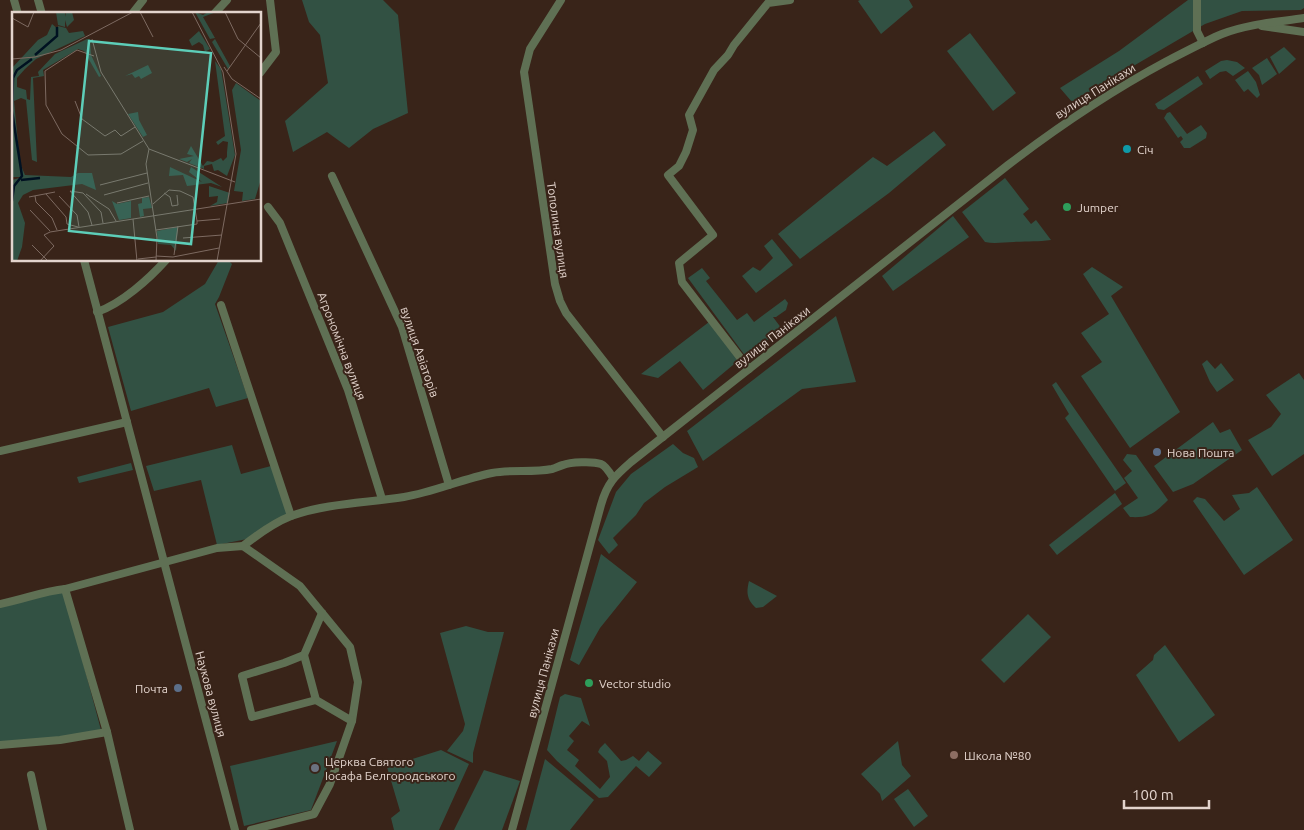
<svg xmlns="http://www.w3.org/2000/svg" width="1304" height="830" viewBox="0 0 1304 830" font-family="Ubuntu,sans-serif">
  <rect width="100%" height="100%" fill="#392419"/>
  <g fill="#325143">
    <path d="M 302,0 L 383,0 L 398,15 L 408,113 L 373,129 L 349,148 L 327,132 L 293,152 L 285,121 L 328,83 L 320,35 L 309,22 Z"/>
    <path d="M 860,0 L 909,0 L 913,7 L 881,34 L 858,1 Z"/>
    <path d="M 1188,0 L 1304,0 L 1304,8 L 1301,10 L 1242,11 L 1205,24 L 1072,102 L 1060,88 L 1119,51 Z"/>
    <path d="M 970,33 L 1016,93 L 993,111 L 947,51 Z"/>
    <path d="M 1284,47 L 1296,59 L 1279,74 L 1270,57 Z"/>
    <path d="M 1267,58 L 1277,74 L 1262,85 L 1259,75 L 1252,68 Z"/>
    <path d="M 1227,60 L 1237,62 L 1245,68 L 1233,76 L 1226,71 L 1220,72 L 1210,79 L 1205,71 L 1221,61 Z"/>
    <path d="M 1248,71 L 1256,82 L 1260,95 L 1257,98 L 1248,89 L 1244,92 L 1235,80 Z"/>
    <path d="M 1198,76 L 1203,84 L 1164,110 L 1158,109 L 1155,104 Z"/>
    <path d="M 1170,112 L 1187,134 L 1201,125 L 1207,133 L 1206,138 L 1190,148 L 1184,148 L 1180,142 L 1183,139 L 1181,136 L 1178,138 L 1164,118 L 1167,113 Z"/>
    <path d="M 934,131 L 946,145 L 889,193 L 800,259 L 778,234 L 873,157 L 887,166 Z"/>
    <path d="M 1005,178 L 1029,209 L 1023,214 L 1031,224 L 1036,220 L 1051,240 C 1038,242 1027,241 1014,242 C 1004,242 995,244 985,242 L 962,212 Z"/>
    <path d="M 953,216 L 969,237 L 893,291 L 882,276 Z"/>
    <path d="M 772,239 L 793,265 L 756,293 L 742,276 L 753,267 L 760,271 L 773,258 L 764,246 Z"/>
    <path d="M 219,260 L 228,260 L 232,264 L 219,297 L 215,304 L 248,398 L 216,407 L 209,388 L 131,411 L 108,327 L 163,312 L 205,284 Z"/>
    <path d="M 1092,267 L 1123,287 L 1111,296 L 1180,412 L 1130,448 L 1081,376 L 1102,362 L 1081,333 L 1109,314 L 1083,274 Z"/>
    <path d="M 702,268 L 710,278 L 706,281 L 737,320 L 747,313 L 754,322 L 785,299 L 788,303 L 786,310 L 776,317 L 773,317 L 782,329 L 746,357 L 688,278 Z"/>
    <path d="M 836,316 L 856,382 L 802,389 L 703,461 L 687,431 Z"/>
    <path d="M 709,322 L 739,360 L 703,390 L 680,361 L 658,378 L 641,374 Z"/>
    <path d="M 1207,360 L 1215,369 L 1221,363 L 1234,380 L 1217,392 L 1210,382 L 1202,364 Z"/>
    <path d="M 1299,373 L 1304,380 L 1304,454 L 1272,476 L 1248,440 L 1271,427 L 1281,414 L 1266,395 Z"/>
    <path d="M 1056,382 L 1126,483 L 1115,491 L 1065,418 L 1069,414 L 1052,385 Z"/>
    <path d="M 1213,422 L 1220,433 L 1230,429 L 1242,450 L 1193,484 L 1173,492 L 1154,466 Z"/>
    <path d="M 673,444 L 683,453 L 694,458 L 698,467 L 665,487 L 644,503 L 636,515 L 613,538 L 618,545 L 609,554 L 598,540 L 616,492 L 631,474 Z"/>
    <path d="M 232,445 L 241,474 L 271,466 L 288,515 L 247,539 L 217,545 L 201,480 L 154,491 L 146,466 Z"/>
    <path d="M 1127,454 L 1136,455 L 1168,500 C 1154,514 1149,518 1130,517 L 1123,508 L 1138,498 L 1124,478 L 1132,471 L 1123,460 Z"/>
    <path d="M 131,463 L 133,470 L 79,483 L 77,477 Z"/>
    <path d="M 1257,487 L 1293,540 L 1244,575 L 1193,501 L 1197,497 L 1205,499 L 1224,521 L 1240,509 L 1232,495 L 1249,493 Z"/>
    <path d="M 1115,493 L 1122,504 L 1057,555 L 1049,545 Z"/>
    <path d="M 601,554 L 637,582 L 600,628 L 579,665 L 570,660 Z"/>
    <path d="M 749,581 L 777,596 L 763,607 L 756,608 C 747,600 746,593 749,581 Z"/>
    <path d="M 64,591 L 101,730 L 60,738 L 0,743 L 0,606 Z"/>
    <path d="M 1028,614 L 1051,637 L 1004,683 L 981,660 Z"/>
    <path d="M 466,626 L 488,632 L 504,632 L 473,753 L 473,763 L 447,751 L 463,731 L 465,724 L 440,633 Z"/>
    <path d="M 1165,645 L 1215,715 L 1179,742 L 1136,675 L 1153,660 L 1154,655 Z"/>
    <path d="M 565,694 L 581,698 L 590,726 L 582,721 L 569,736 L 574,741 L 567,750 L 579,760 L 575,766 L 600,789 L 610,777 L 607,761 L 598,752 L 600,748 L 605,743 L 621,761 L 626,760 L 633,756 L 639,761 L 648,751 L 662,763 L 649,777 L 636,766 L 608,797 L 599,798 L 557,761 L 547,750 L 560,697 Z"/>
    <path d="M 337,741 L 311,810 L 244,826 L 230,766 Z"/>
    <path d="M 898,741 L 902,765 L 911,776 L 882,801 L 880,794 L 861,774 Z"/>
    <path d="M 441,750 L 469,764 L 439,830 L 394,830 L 391,818 L 400,811 L 387,767 Z"/>
    <path d="M 545,759 L 594,800 L 570,830 L 526,830 Z"/>
    <path d="M 484,770 L 520,781 L 502,830 L 454,830 Z"/>
    <path d="M 908,789 L 928,816 L 914,827 L 894,799 Z"/>
  </g>
  <g fill="none" stroke-linecap="round" stroke-linejoin="round">
    <g stroke="#5f7054" stroke-width="8">
      <path d="M 14,0 L 18,14"/>
      <path d="M 38,0 L 42,14"/>
      <path d="M 561,0 L 530,49 L 524,72 L 555,284 L 560,301 L 566,313 L 663,437"/>
      <path d="M 1197,0 L 1197,31 L 1203,43"/>
      <path d="M 132,14 L 143,0"/>
      <path d="M 214,14 L 227,0"/>
      <path d="M 1262,26 L 1304,32"/>
      <path d="M 260,73 L 276,52 L 270,0"/>
      <path d="M 332,176 L 402,327 L 449,485"/>
      <path d="M 268,207 L 280,223 L 348,390 L 382,499"/>
      <path d="M 84,260 L 235,830"/>
      <path d="M 221,305 L 291,516"/>
      <path d="M 97,312 C 121,304 149,279 166,260"/>
      <path d="M 749,369 L 682,282 L 679,263 L 713,235 L 668,175 L 679,166 L 686,152 L 693,130 L 689,115 L 714,70 L 728,55 L 734,45 L 768,3 L 790,0"/>
      <path d="M 0,451 L 127,422"/>
      <path d="M 243,546 C 257,535 273,523 291,516 C 327,503 366,503 404,497 C 434,492 462,479 492,473 C 512,469 532,473 552,469 C 556,468 559,466 563,465 C 570,462 593,461 601,464 C 606,466 610,473 613,478"/>
      <path d="M 65,589 L 107,732 L 130,830"/>
      <path d="M 0,604 C 22,600 43,591 65,589 L 217,548 L 243,546 L 300,586 L 350,647 L 358,682 L 352,721 L 330,784 L 314,814 L 251,830"/>
      <path d="M 304,655 L 316,700 L 352,721"/>
      <path d="M 316,700 L 252,717 L 242,676 L 284,663 L 304,655 L 322,613"/>
      <path d="M 0,745 L 60,740 L 107,732"/>
      <path d="M 31,775 L 43,830"/>
      <path d="M 512,830 L 601,505 C 607,483 615,476 631,462 L 1008,165 C 1059,126 1111,91 1167,61 C 1185,52 1203,42 1222,34 C 1247,24 1277,22 1304,18"/>
    </g>
  </g>
  <circle fill="#0f9aa8" stroke="#392419" stroke-width="2" cx="1127" cy="149" r="5"/>
  <g fill="#2e9e5b" stroke="#392419" stroke-width="2">
    <circle cx="1067" cy="207" r="5"/>
    <circle cx="589" cy="683" r="5"/>
  </g>
  <g fill="#5c6f8a" stroke="#392419" stroke-width="2">
    <circle cx="1157" cy="452" r="5"/>
    <circle cx="178" cy="688" r="5"/>
  </g>
  <circle fill="#8d6e63" stroke="#392419" stroke-width="2" cx="954" cy="755" r="5"/>
  <circle fill="#6b7280" stroke="#392419" stroke-width="2" cx="315" cy="768" r="5"/>
  <g text-anchor="middle" dominant-baseline="central" stroke-width="4" stroke-linejoin="round" paint-order="stroke">
    <g font-size="12" fill="#e3d4cd" stroke="#392419">
      <text transform="translate(1095 91) rotate(-32)">вулиця Панікахи</text>
      <text transform="translate(558 230) rotate(82)">Тополина вулиця</text>
      <text transform="translate(772 337) rotate(-38)">вулиця Панікахи</text>
      <text transform="translate(342 346) rotate(69)">Агрономічна вулиця</text>
      <text transform="translate(420 352) rotate(71)">вулиця Авіаторів</text>
      <text transform="translate(543 673) rotate(-75)">вулиця Панікахи</text>
      <text transform="translate(211 694) rotate(75)">Наукова вулиця</text>
    </g>
    <g font-size="12" fill="#e3d4cd" stroke="#392419" text-anchor="start">
      <text x="1137" y="149">Січ</text>
      <text x="1077" y="207">Jumper</text>
      <text x="1167" y="452">Нова Пошта</text>
      <text x="599" y="683">Vector studio</text>
      <text x="168" y="688" text-anchor="end">Почта</text>
      <text x="964" y="755">Школа №80</text>
      <text x="325" y="761">Церква Святого<tspan x="325" dy="14">Іосафа Белгородського</tspan></text>
    </g>
  </g>
  <g transform="translate(12 12)">
    <rect width="249" height="249" fill="#392419"/>
    <path d="M 44,0 L 53,0 L 53,5 L 54,0 L 60,0 L 62,8 L 55,15 L 53,8 L 53,15 L 46,13 ZM 183,0 L 191,3 L 196,0 L 204,0 L 191,5 L 203,26 L 198,27 ZM 40,12 L 46,17 L 46,14 L 54,16 L 57,21 L 71,19 L 73,24 L 24,47 L 13,57 L 5,66 L 5,75 L 14,78 L 15,87 L 18,88 L 19,65 L 27,64 L 26,60 L 43,42 L 75,27 L 78,27 L 79,43 L 89,64 L 87,65 L 72,39 L 66,37 L 31,58 L 32,64 L 21,66 L 25,150 L 20,148 L 14,88 L 9,86 L 2,89 L 8,151 L 13,163 L 59,165 L 66,161 L 80,161 L 84,178 L 70,172 L 21,178 L 11,183 L 6,191 L 13,211 L 10,235 L 5,249 L 0,249 L 0,168 L 11,165 L 0,165 L 0,56 L 26,28 L 35,23 ZM 187,19 L 198,37 L 193,40 L 191,33 L 187,30 L 180,34 L 177,28 ZM 203,27 L 218,54 L 216,57 L 200,30 ZM 203,49 L 209,57 L 223,143 L 215,164 L 206,158 L 202,159 L 200,152 L 192,154 L 192,157 L 177,151 L 180,147 L 175,150 L 167,147 L 182,144 L 175,142 L 179,134 L 191,154 L 195,149 L 201,150 L 209,146 L 211,149 L 215,145 L 215,140 L 211,140 L 215,140 L 216,130 L 211,129 L 206,133 L 204,130 L 213,124 ZM 136,53 L 140,61 L 129,67 L 127,64 L 123,66 L 120,62 L 113,64 ZM 224,71 L 249,89 L 249,167 L 243,187 L 230,189 L 231,180 L 222,179 L 229,138 L 220,78 ZM 126,100 L 127,108 L 135,123 L 131,125 L 116,102 ZM 158,155 L 190,170 L 177,160 L 179,155 L 210,175 L 199,171 L 175,174 L 171,163 L 157,164 ZM 197,174 L 218,181 L 216,191 L 198,194 L 205,190 L 206,184 L 197,185 ZM 137,185 L 140,196 L 131,197 L 132,204 L 128,205 L 126,192 L 130,191 L 130,186 ZM 100,189 L 105,192 L 119,189 L 119,206 L 107,208 ZM 166,215 L 164,239 L 159,233 L 146,232 L 145,219 Z" fill="#325143"/>
    <path fill="none" stroke="#001121" stroke-width="2.5" d="M 23,43 L 45,24 L 45,15M 9,168 L 28,166M 0,189 L 2,174 L 10,164 L 0,99 L 1,66 L 5,58 L 20,47"/>
    <path fill="none" stroke="#7d6a61" stroke-width="1" d="M 128,0 L 141,25M 180,0 L 211,60 L 224,142 L 205,249M 213,0 L 226,27 L 249,46M 0,6 L 16,15 L 22,0M 80,27 L 89,60 L 137,137 L 223,170M 82,44 L 65,38 L 33,59 L 34,93 L 50,122 L 76,143 L 109,142 L 131,129M 0,47 L 23,45 L 49,38 L 121,0M 212,55 L 220,67 L 249,87M 215,59 L 249,11M 63,89 L 70,107 L 93,124 L 103,118 L 109,124 L 123,115M 137,137 L 134,152 L 145,226 L 144,249M 88,173 L 135,161M 152,181 L 158,185 L 160,194 L 166,193 L 165,183M 34,182 L 54,205 L 55,212 L 66,215M 74,182 L 97,197 L 104,209M 92,183 L 136,171M 23,184 L 24,190 L 40,206 L 45,218M 47,184 L 65,203 L 67,215M 17,185 L 43,180M 105,191 L 137,184M 141,192 L 157,178 L 168,179 L 181,185 L 185,209 L 185,212 L 144,218M 18,198 L 38,219M 121,207 L 125,249M 185,209 L 208,207M 80,213 L 76,200 L 58,179 L 71,181 L 89,200 L 91,211M 171,226 L 210,223M 20,233 L 36,249M 162,243 L 166,214M 144,244 L 161,245 L 207,236M 126,247 L 144,245M 28,249 L 42,234 L 32,223 L 38,220 L 249,187"/>
    <path fill="#5dceb9" fill-opacity="0.15" stroke="#5dceb9" stroke-width="2.5" d="M 77,29 L 199,41 L 179,232 L 57,219 Z"/>
    <rect width="249" height="249" fill="none" stroke="#e3d4cd" stroke-width="2.5"/>
  </g>
  <path d="M1124 800v8h85v-8" fill="none" stroke="#e3d4cd" stroke-width="2.5"/>
  <text x="1132" y="800" font-size="15" fill="#e3d4cd" stroke="#392419" stroke-width="4" paint-order="stroke">100 m</text>
</svg>
